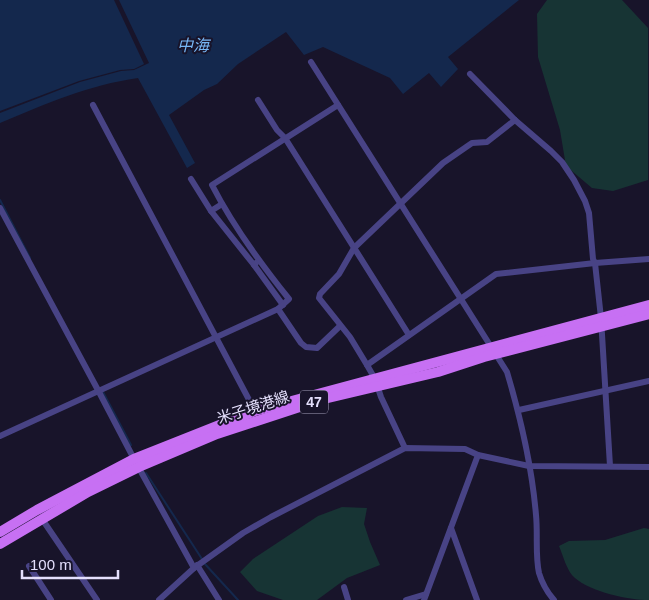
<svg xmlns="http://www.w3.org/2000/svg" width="649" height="600" viewBox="0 0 649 600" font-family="Arial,'Noto Sans JP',sans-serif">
  <rect width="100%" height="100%" fill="#18142a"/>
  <g fill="#173434">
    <path d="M 547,0 L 622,0 L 648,28 L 648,180 L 613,191 L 592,188 L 566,166 L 560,130 L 538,57 L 537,14 Z"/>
    <path d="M 342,507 L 367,508 L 364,524 L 370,542 L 380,565 L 347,578 L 317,600 L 283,600 L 257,591 L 240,572 L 253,559 L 318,516 Z"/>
    <path d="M 644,528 L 649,529 L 649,600 C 628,600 591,592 575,578 C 567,572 563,555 559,546 L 569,541 L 605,540 Z"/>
  </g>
  <g fill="#14284d">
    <path d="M 0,0 L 114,0 L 144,64 L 134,69 L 120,70 L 79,81 L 0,111 Z"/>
    <path d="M 119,0 L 519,0 L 448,57 L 458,69 L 441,87 L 429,73 L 403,94 L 390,78 L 323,47 L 304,55 L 286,32 L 238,64 L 217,84 L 204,90 L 169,115 L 195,163 L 187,168 L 138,78 C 89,85 45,104 0,123 L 0,113 L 80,82 L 121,71 L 134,70 L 149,63 Z"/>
  </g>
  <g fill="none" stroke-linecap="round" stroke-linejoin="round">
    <g stroke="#14284d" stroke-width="2">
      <path d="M 0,200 L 30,258"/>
      <path d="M 103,392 L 131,445"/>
      <path d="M 146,473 L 202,559"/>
      <path d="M 204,563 L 238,600"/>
    </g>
    <g stroke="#484385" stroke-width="6">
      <path d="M 311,62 L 507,372 C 521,419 532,467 536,515 C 538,534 535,555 539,573 C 542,583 547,592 554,600"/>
      <path d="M 470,74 L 515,120 L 551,151 L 562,162 L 574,180 L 585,201 L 589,213 L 593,259 L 595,263 L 601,318 L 610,466"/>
      <path d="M 258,100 L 277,130 L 285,138 L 409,335"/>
      <path d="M 93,105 L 255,411"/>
      <path d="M 191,179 L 211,211"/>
      <path d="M 222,204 L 211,211 L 254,265"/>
      <path d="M 0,208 L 99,392 L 134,459 L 194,568"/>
      <path d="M 256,263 L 254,265 L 283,305"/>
      <path d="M 278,309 L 301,343 L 306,347 L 317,348 L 340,326"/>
      <path d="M 367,365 L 350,337 L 319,298 L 320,294 L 339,274 L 354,248 L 443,163 L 472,143 L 487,142 L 515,120"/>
      <path d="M 519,410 L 649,381"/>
      <path d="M 0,436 L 278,309 L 289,299 C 260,263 233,226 212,185 L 338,105"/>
      <path d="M 405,448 L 381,397 L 375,379 L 367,365 L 496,274 L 595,263 L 649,259"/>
      <path d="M 42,519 L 97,600"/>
      <path d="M 451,528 L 477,600"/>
      <path d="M 197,565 L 219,600"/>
      <path d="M 29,566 L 51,600"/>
      <path d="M 344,587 L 348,600"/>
      <path d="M 159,600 L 194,568 L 243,533 L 271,517 L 405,448 L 465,449 L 478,455 L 529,466 L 649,467"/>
      <path d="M 406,600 L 426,594"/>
      <path d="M 424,600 L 478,455"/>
    </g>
    <g stroke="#c770f3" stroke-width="10">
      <path d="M 0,532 L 37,510 L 134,459 L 255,411 L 649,305"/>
      <path d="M 0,544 L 88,492 L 139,467 L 217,434 L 324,399 L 438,372 L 484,357 L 649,314"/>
    </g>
  </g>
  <g text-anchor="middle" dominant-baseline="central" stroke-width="4" stroke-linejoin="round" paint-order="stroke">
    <rect fill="#18142a" stroke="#a7a2bd" stroke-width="1" x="300" y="390.5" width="28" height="23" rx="4"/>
    <g font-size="14" font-weight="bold" fill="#e4dffc">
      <text x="314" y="402">47</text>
    </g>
    <g font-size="15" fill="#e4dffc" stroke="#18142a">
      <text transform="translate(253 407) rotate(-18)">米子境港線</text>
    </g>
    <g font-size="16" font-style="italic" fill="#77b5f3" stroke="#18142a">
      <text x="193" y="45">中海</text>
    </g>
  </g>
  <path d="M22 570v8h96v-8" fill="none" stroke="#e4dffc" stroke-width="2.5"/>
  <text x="30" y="570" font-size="15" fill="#e4dffc" stroke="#18142a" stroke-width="4" paint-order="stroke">100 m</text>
</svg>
